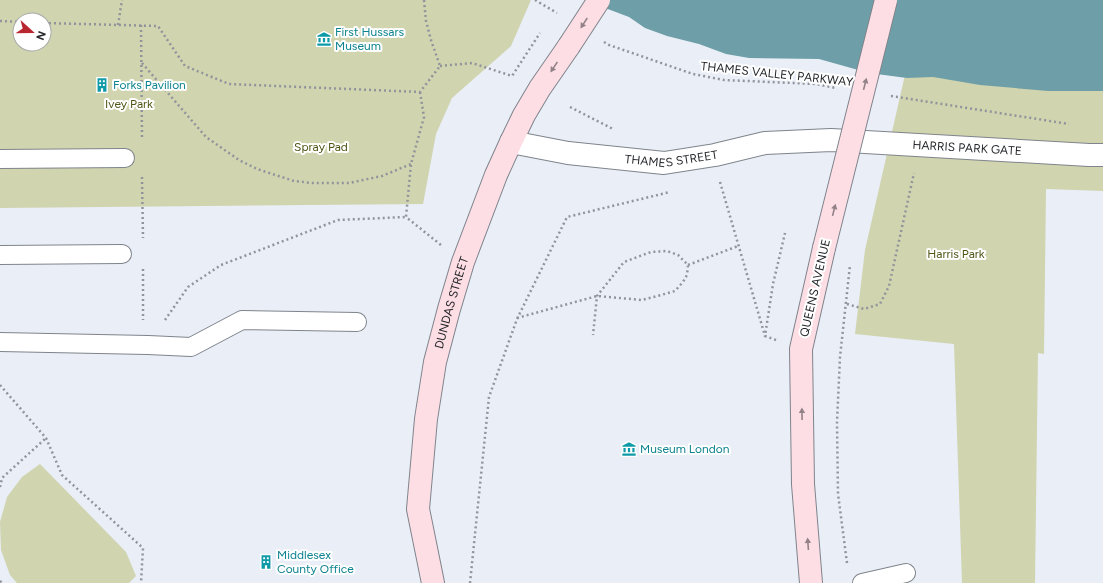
<svg xmlns="http://www.w3.org/2000/svg" width="1103" height="583" viewBox="0 0 1103 583" font-family="Figtree,sans-serif">
  <rect width="100%" height="100%" fill="#e9eef7"/>
  <g fill="#d0d4af" fill-rule="evenodd">
    <path d="M 0,0 L 531,0 L 511,46 L 452,98 L 436,134 L 423,204 L 0,208 ZM 20,20 L 44,20 L 44,44 L 20,44 Z"/>
    <path d="M 907,66 L 1103,76 L 1103,191 L 1046,189 L 1044,354 L 1038,353 L 1035,583 L 962,583 L 954,344 L 855,334 L 865,250 Z"/>
    <path d="M 40,464 L 126,552 L 136,576 L 129,583 L 17,583 L 10,575 L 1,550 L 0,522 L 7,497 L 22,477 Z"/>
  </g>
  <path fill="#6e9fa8" d="M 584,0 L 1103,0 L 1103,91 L 1048,91 L 980,85 L 933,77 L 907,78 L 869,73 L 819,59 L 749,58 L 726,54 L 699,44 L 667,36 L 645,28 L 629,17 Z"/>
  <g fill="none" stroke-linecap="round" stroke-linejoin="round">
    <defs>
      <g id="service">
        <path d="M 0,159 L 125,158"/>
        <path d="M 0,255 L 122,254"/>
        <path d="M 0,342 L 148,345 L 191,347 L 242,320 L 357,322"/>
        <path d="M 862,583 L 906,573"/>
      </g>
      <g id="minor">
        <path id="s1" d="M 511,142 L 568,153 L 664,163 L 715,155 L 765,143 L 831,140 L 1089,155 L 1103,155"/>
      </g>
      <g id="secondary">
        <path id="s2" d="M 433,583 L 418,509 L 426,419 L 435,362 L 449,309 L 463,262 L 496,175 L 511,142 L 524,115 L 540,88 L 569,46"/>
        <path d="M 811,583 L 803,484 L 801,349 L 824,248"/>
      </g>
    </defs>
    <use href="#service" stroke="#7f848c" stroke-width="20"/>
    <use href="#minor" stroke="#7f848c" stroke-width="24"/>
    <use href="#secondary" stroke="#7f848c" stroke-width="24"/>
    <g stroke="#91949b" stroke-width="2.5" stroke-dasharray="2 3" stroke-linecap="butt">
      <path d="M 535,0 L 557,13"/>
      <path d="M 0,21 L 20,22"/>
      <path d="M 44,23 L 158,26 L 185,66 L 229,84 L 420,92 L 440,66 L 431,40 L 426,21 L 424,0"/>
      <path d="M 118,25 L 122,0"/>
      <path d="M 141,25 L 142,138"/>
      <path d="M 604,42 L 609,45 L 693,74 L 724,80 L 816,84 L 836,88"/>
      <path d="M 142,63 L 206,137 L 239,160 L 257,169 L 294,181 L 312,183 L 349,183 L 382,176 L 411,164"/>
      <path d="M 440,66 L 472,63 L 512,76 L 540,33"/>
      <path d="M 420,92 L 424,117 L 411,164 L 406,217 L 441,245"/>
      <path d="M 891,96 L 1069,124"/>
      <path d="M 570,107 L 613,129"/>
      <path d="M 142,177 L 143,238"/>
      <path d="M 720,182 L 765,336"/>
      <path d="M 688,265 L 738,246"/>
      <path d="M 143,269 L 143,320"/>
      <path d="M 847,304 L 864,309 L 880,304 L 889,286 L 914,173"/>
      <path d="M 517,318 L 597,296 L 642,300 L 661,295 L 675,291 L 683,282 L 687,275 L 688,265 L 678,255 L 667,251 L 651,252 L 624,262 L 597,296 L 593,335"/>
      <path d="M 165,320 L 188,287 L 221,265 L 338,220 L 406,217"/>
      <path d="M 776,340 L 765,336 L 773,284 L 785,233"/>
      <path d="M 0,385 L 46,438 L 62,475 L 143,548 L 141,583"/>
      <path d="M 0,487 L 2,478 L 46,438"/>
      <path d="M 847,563 L 838,494 L 837,422 L 840,357 L 850,265"/>
      <path d="M 0,581 L 2,583"/>
      <path d="M 470,583 L 489,397 L 517,319 L 567,217 L 670,192"/>
    </g>
    <use href="#service" stroke="#fff" stroke-width="18"/>
    <use href="#minor" stroke="#fff" stroke-width="22"/>
    <use href="#secondary" stroke="#fedee5" stroke-width="22"/>
    <defs>
      <g id="secondary-bridge">
        <path d="M 569,46 L 599,0"/>
        <path d="M 824,248 L 886,0"/>
      </g>
    </defs>
    <use href="#secondary-bridge" stroke="#7f848c" stroke-width="24" stroke-linecap="butt"/>
    <use href="#secondary-bridge" stroke="#fedee5" stroke-width="22"/>
  </g>
  <defs><path id="oneway-solid" d="M-6-.8H1V-3.2L6.5 0L1 3.2V.8H-6Z"/></defs>
  <g fill="#928288">
    <use href="#oneway-solid" transform="translate(584 23) rotate(123)"/>
    <use href="#oneway-solid" transform="translate(554 67) rotate(124)"/>
    <use href="#oneway-solid" transform="translate(865 84) rotate(-76)"/>
    <use href="#oneway-solid" transform="translate(834 210) rotate(-76)"/>
    <use href="#oneway-solid" transform="translate(802 414) rotate(-91)"/>
    <use href="#oneway-solid" transform="translate(808 544) rotate(-94)"/>
  </g>
  <defs>
    <symbol id="museum-bare" viewBox="-9 -9 18 18"><path d="M0-6L6-3V-2H-6V-3ZM-5-1h2V3h-2ZM-1-1h2V3h-2ZM3-1h2V3H3ZM-6 4H6V6H-6Z" fill="#0f9aa8" stroke="#fff" stroke-width="2.5" paint-order="stroke"/></symbol>
    <symbol id="building-bare" viewBox="-9 -9 18 18"><path d="M-4-6H4V6H1V3H-1V6H-4ZM-2.5-4.3h1.7v1.8h-1.7ZM.8-4.3h1.7v1.8H.8ZM-2.5-1h1.7V.8h-1.7ZM.8-1h1.7V.8H.8Z" fill="#0f9aa8" stroke="#fff" stroke-width="2.5" paint-order="stroke"/></symbol>
  </defs>
  <g fill-rule="evenodd">
    <use href="#museum-bare" x="314" y="29" width="20" height="20"/>
    <use href="#building-bare" x="92" y="75" width="20" height="20"/>
    <use href="#museum-bare" x="619" y="439" width="20" height="20"/>
    <use href="#building-bare" x="256" y="552" width="20" height="20"/>
  </g>
  <g text-anchor="middle" dominant-baseline="central" stroke-width="4" stroke-linejoin="round" paint-order="stroke">
    <g font-size="12" fill="#0d838f" stroke="#fff" text-anchor="start">
      <text x="335" y="32">First Hussars<tspan x="335" dy="14">Museum</tspan></text>
      <text x="113" y="85">Forks Pavilion</text>
      <text x="640" y="449">Museum London</text>
      <text x="277" y="555">Middlesex<tspan x="277" dy="14">County Office</tspan></text>
    </g>
    <g font-size="12" fill="#25272b" stroke="#fff">
      <text transform="translate(777 74) rotate(6)">THAMES VALLEY PARKWAY</text>
      <text stroke="none"><textPath href="#s1" startOffset="460">HARRIS PARK GATE</textPath></text>
      <text stroke="none"><textPath href="#s1" startOffset="162">THAMES STREET</textPath></text>
      <text transform="translate(815 288) rotate(-77)">QUEENS AVENUE</text>
      <text stroke="none"><textPath href="#s2" startOffset="285">DUNDAS STREET</textPath></text>
    </g>
    <g font-size="12" fill="#515516" stroke="#fff">
      <text x="129" y="104">Ivey Park</text>
      <text x="321" y="147">Spray Pad</text>
      <text x="956" y="254">Harris Park</text>
    </g>
  </g>
  <g transform="translate(32 32) rotate(111)"><circle r="19" fill="#ffffff" stroke="#a8a9aa"/>
  <path d="M0-3L7 15L0 10L-7 15Z" fill="#b72631"/>
  <text y="-6" font-size="11" font-weight="bold" text-anchor="middle" fill="#25272b">N</text>
  </g>
</svg>
